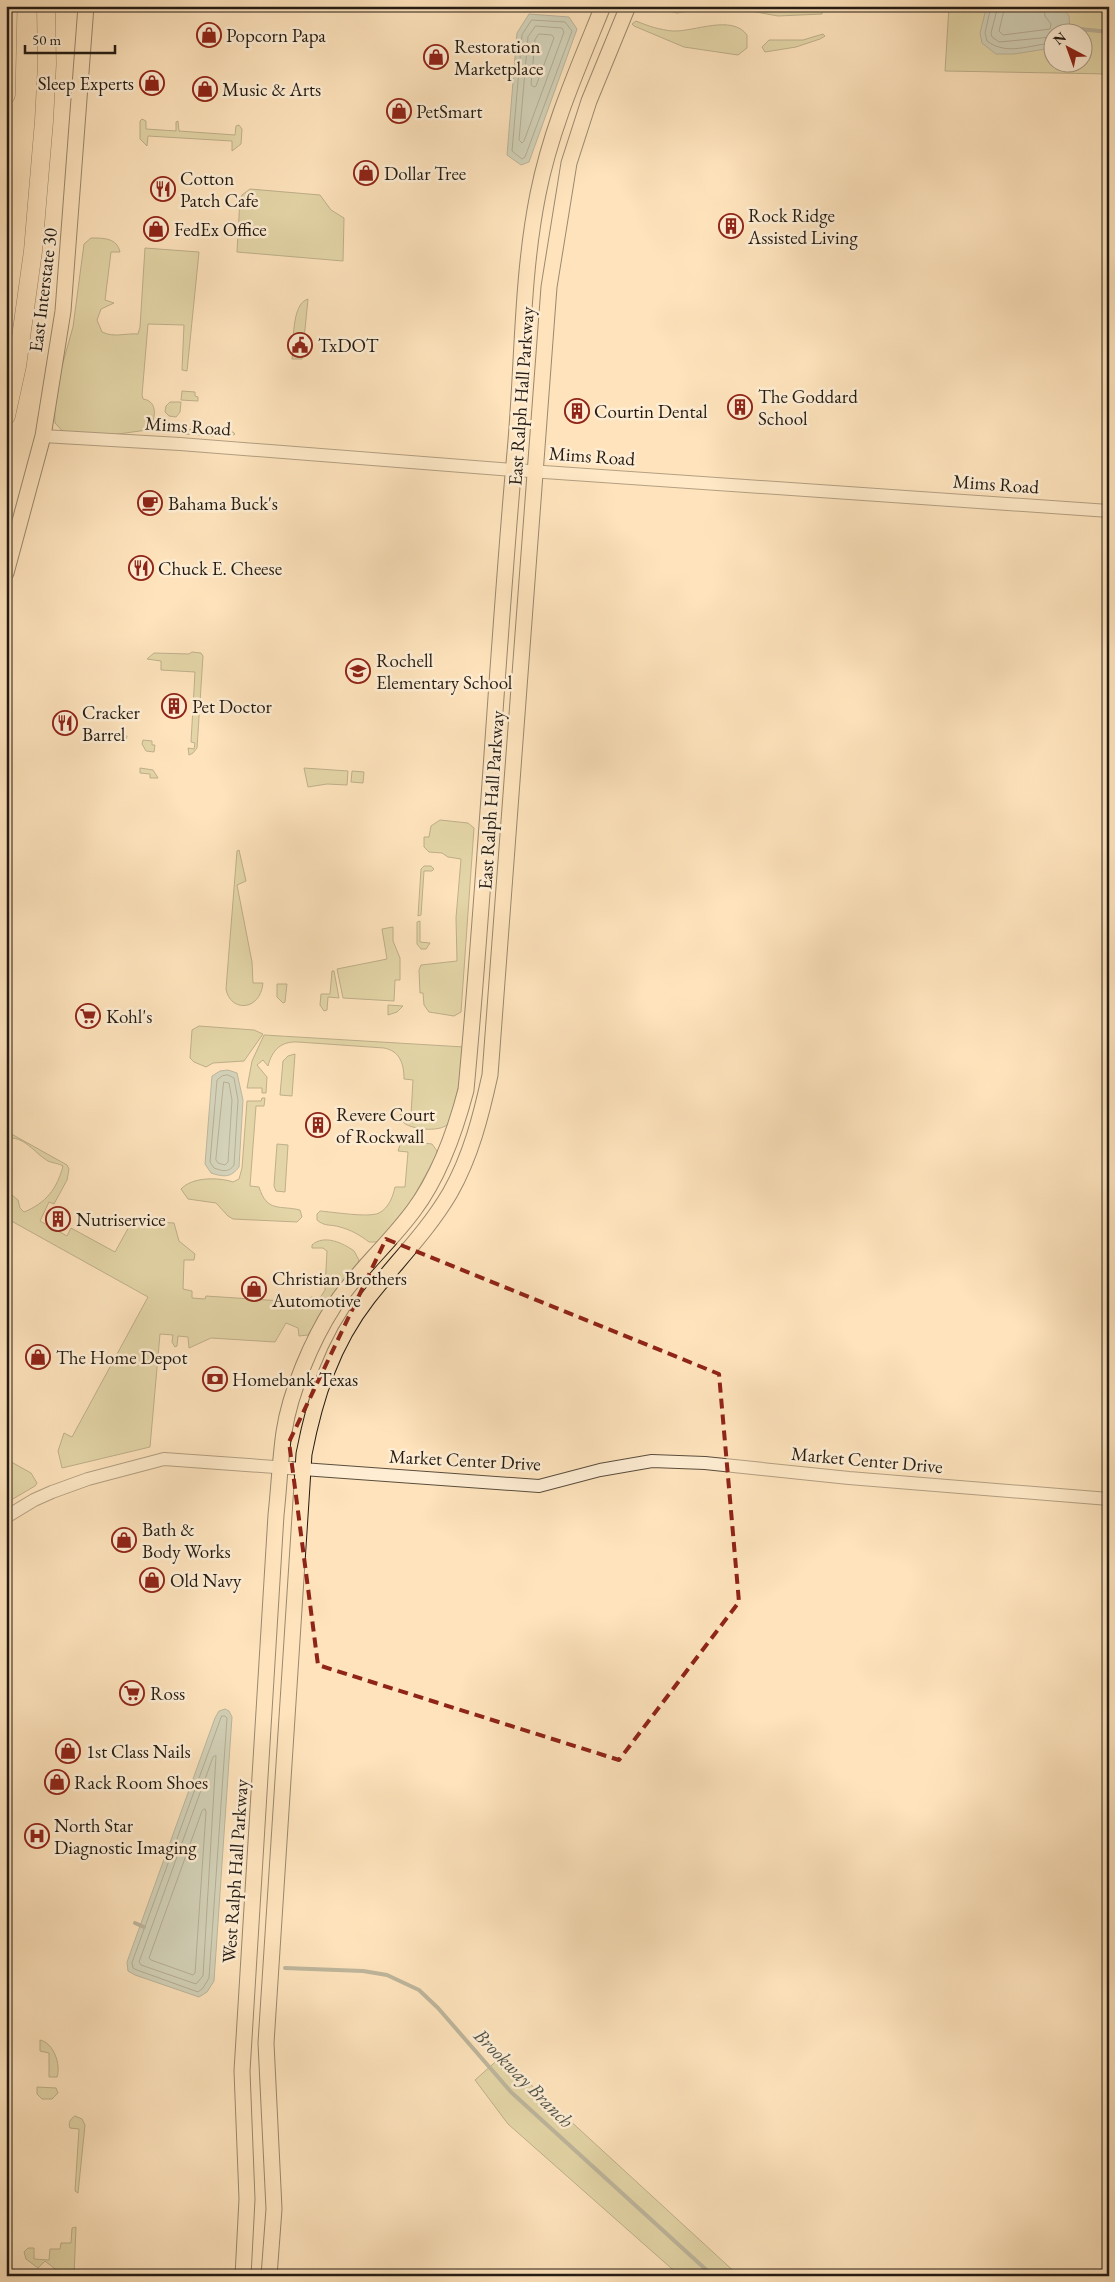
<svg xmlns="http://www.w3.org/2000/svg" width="1115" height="2282" viewBox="0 0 1115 2282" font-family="'EB Garamond',serif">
  <rect width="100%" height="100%" fill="#fee3bc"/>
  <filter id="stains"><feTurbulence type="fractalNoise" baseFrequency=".004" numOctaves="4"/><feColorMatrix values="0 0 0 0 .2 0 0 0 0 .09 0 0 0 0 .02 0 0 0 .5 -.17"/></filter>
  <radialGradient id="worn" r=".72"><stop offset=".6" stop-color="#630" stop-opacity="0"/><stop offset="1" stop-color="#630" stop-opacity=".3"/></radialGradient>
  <g fill="#c3c38e" stroke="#736f50" fill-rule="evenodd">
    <path d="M 648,6 L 717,6 L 677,13 Z"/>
    <path d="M 723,6 L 824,6 L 822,14 L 778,16 Z"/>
    <path d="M 949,6 L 1109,6 L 1109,74 L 945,71 ZM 1052,32 L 1082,32 L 1082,62 L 1052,62 Z"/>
    <path d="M 636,21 C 648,26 660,30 673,31 C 694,32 732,14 747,35 L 747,48 L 738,55 L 684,47 L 634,26 L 632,24 Z"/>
    <path d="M 823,34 L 825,36 L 820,39 L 796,47 L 765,52 L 762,47 L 769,40 L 803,40 Z"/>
    <path d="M 142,119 L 146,121 L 146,129 L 176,131 L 176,122 L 178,121 L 179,131 L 235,135 L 236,126 L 239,125 L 242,129 L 241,144 L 232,151 L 232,141 L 148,136 L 147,146 L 140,139 L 140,121 Z"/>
    <path d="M 250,189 L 320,195 L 331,210 L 344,218 L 343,261 L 237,252 L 240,199 L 242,195 Z"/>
    <path d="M 91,238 C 104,238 117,238 120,252 L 111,252 L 105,300 L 114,303 L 101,309 L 97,320 L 102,332 C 115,338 124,333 138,334 L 140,327 L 145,248 L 199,252 L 187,371 L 182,370 L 184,325 L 148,324 L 142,395 L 143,399 C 159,401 156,422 147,430 L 82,439 L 68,437 L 55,423 L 54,394 L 73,327 L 84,244 Z"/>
    <path d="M 308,299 L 302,359 L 292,359 C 294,343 291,304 308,299 Z"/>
    <path d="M 182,391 L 195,392 L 195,396 L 198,397 L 198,401 L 181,400 Z"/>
    <path d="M 170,402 L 181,402 L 180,412 L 176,417 L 169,416 L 165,412 L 166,406 Z"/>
    <path d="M 179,429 L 233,432 L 235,434 L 230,437 L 182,434 Z"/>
    <path d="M 192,652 L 201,653 L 203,656 L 197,748 L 193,753 L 189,755 L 188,748 L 194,749 L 195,743 L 191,742 L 195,672 L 161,670 L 161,661 L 147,659 L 154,653 L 189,654 Z"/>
    <path d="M 107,735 L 127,736 L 126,741 L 107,740 Z"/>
    <path d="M 143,740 L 152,741 L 152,745 L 155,745 L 154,752 L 146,751 L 142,744 Z"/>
    <path d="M 140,768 L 153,770 L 158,778 L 150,778 L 150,774 L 140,773 Z"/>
    <path d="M 304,768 L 348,771 L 347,785 L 327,784 L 308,787 Z"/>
    <path d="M 352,771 L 364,772 L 363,783 L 351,782 Z"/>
    <path d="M 440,820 L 468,823 L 474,828 L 461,1012 L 454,1016 L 429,1012 L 424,1005 L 423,993 L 420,993 L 419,970 L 421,965 L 457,961 L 456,918 L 461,859 L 448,857 L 442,853 L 429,852 L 424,847 L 424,837 L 429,837 L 431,826 Z"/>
    <path d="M 239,850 L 246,881 L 237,885 L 252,962 L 253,983 L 263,983 C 260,1012 230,1012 226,989 L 237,851 Z"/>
    <path d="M 424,866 L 431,866 L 434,869 L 432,871 L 424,871 L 421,915 L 418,916 L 421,869 Z"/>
    <path d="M 420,921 L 420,942 L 430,943 L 426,949 L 421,949 L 417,944 L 417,922 Z"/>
    <path d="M 393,927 L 393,941 L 400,958 L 400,980 L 395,980 L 394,1001 L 343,998 L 337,969 L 387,959 L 382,929 Z"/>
    <path d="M 332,971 L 334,971 L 339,998 L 328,997 L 327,1010 L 324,1011 L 320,1005 L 321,994 L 330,994 Z"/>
    <path d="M 277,984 L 287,984 L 285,1002 L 283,1003 L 277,997 Z"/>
    <path d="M 388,1005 L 403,1006 L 397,1012 L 388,1015 Z"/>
    <path d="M 199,1026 L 254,1030 L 263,1034 L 244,1061 L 213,1063 L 206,1067 L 194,1062 L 190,1058 L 192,1030 Z"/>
    <path d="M 264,1035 L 464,1047 L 461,1076 L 450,1122 C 443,1133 413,1130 404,1123 L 400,1114 L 411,1115 L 413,1080 L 404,1079 C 404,1064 400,1051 384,1048 L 298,1042 C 281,1041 272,1050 268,1066 L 263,1060 L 257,1065 L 267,1077 L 266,1093 L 262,1093 L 262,1088 L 247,1088 L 252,1061 Z"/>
    <path d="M 295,1054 L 292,1096 L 280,1095 L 283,1061 L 288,1056 Z"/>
    <path d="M 262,1098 L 265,1098 L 264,1106 L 256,1106 L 250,1186 L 259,1187 C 267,1213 280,1205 300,1210 L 302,1217 L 297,1222 L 233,1219 L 228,1216 L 216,1203 L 188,1199 L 181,1189 C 192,1177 218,1177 233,1182 L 239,1179 L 242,1168 L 247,1101 L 261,1101 Z"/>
    <path d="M 6,1131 L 67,1165 L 69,1169 L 67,1180 L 54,1204 L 49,1202 L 40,1221 L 67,1236 L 71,1228 L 115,1252 L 131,1223 L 139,1221 L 174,1223 L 179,1241 L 195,1254 L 194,1260 L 184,1260 L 183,1289 L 192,1291 L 192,1298 L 205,1299 L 206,1296 L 297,1302 L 297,1305 L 310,1305 L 311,1297 L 320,1298 L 325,1290 L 327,1251 L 323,1248 L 312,1248 L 312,1245 C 324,1234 343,1243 354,1251 L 359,1260 L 357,1265 L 308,1335 L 299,1336 L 298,1328 L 286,1323 L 275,1342 L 211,1338 L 189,1348 L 188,1337 L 178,1336 L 177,1346 L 175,1347 L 172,1342 L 173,1335 L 160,1334 L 150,1447 L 62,1468 L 58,1451 L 64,1433 L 72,1437 L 148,1297 L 6,1218 L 6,1190 L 18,1200 L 20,1208 L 24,1212 C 46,1203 57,1189 63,1166 C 58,1163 52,1163 48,1161 C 33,1152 25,1136 6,1138 Z"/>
    <path d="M 406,1141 L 432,1144 L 437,1151 L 436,1156 L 412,1200 L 378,1242 L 369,1242 C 360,1235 351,1230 340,1227 C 331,1224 325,1227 317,1220 L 317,1214 L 320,1211 C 333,1212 369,1218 379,1213 C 389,1208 393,1196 395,1187 L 405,1187 L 408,1152 L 398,1151 L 400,1145 Z"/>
    <path d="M 277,1144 L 288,1145 L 285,1192 L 276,1191 L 274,1186 Z"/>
    <path d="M 6,1459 L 31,1473 L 37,1483 L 35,1486 L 6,1503 L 6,1478 L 11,1476 L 6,1466 Z"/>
    <path d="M 40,2040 C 54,2043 61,2065 57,2077 L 49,2077 L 49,2053 L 40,2051 Z"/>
    <path d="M 501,2057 L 504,2060 L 739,2276 L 680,2276 L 508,2124 L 475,2080 Z"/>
    <path d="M 37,2087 L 56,2088 L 58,2093 L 52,2099 L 42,2099 L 37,2094 Z"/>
    <path d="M 75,2116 L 82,2119 L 85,2125 L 78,2193 L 75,2191 L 79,2129 L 70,2128 C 68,2123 70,2119 75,2116 Z"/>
    <path d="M 76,2227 L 74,2276 L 64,2276 L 45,2261 L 38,2268 L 26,2259 L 24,2252 L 28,2248 L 34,2248 L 34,2259 L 49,2260 L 50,2249 L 60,2249 L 61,2243 L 71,2243 L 72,2228 Z"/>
  </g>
  <g fill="#a1bdb7" stroke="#6f7c75">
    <path d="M 995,6 L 1061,6 L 1069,16 L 1070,31 L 1069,32 L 1052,32 L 1052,48 L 1014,54 L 996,54 L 982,43 L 980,33 L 986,9 Z"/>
    <path d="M 529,14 L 569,17 L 577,29 L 529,162 L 521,165 L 507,155 L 517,33 Z"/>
    <path d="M 228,1070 L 237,1073 L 243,1100 L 239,1167 C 231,1178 223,1177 211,1173 L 205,1164 L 212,1076 L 220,1071 Z"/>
    <path d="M 225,1709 L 229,1711 L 232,1717 L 214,1981 L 207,1992 L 199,1997 L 135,1975 L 128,1971 L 127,1962 L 215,1718 L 219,1711 Z"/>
  </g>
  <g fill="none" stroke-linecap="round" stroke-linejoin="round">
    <g stroke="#626c65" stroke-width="1">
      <path d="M 991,6 L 985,33 L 987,41 C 1007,56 1029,45 1052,43"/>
      <path d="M 998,6 L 991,33 L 992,37 L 999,42 L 1052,37"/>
      <path d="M 1005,6 L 999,31 L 1003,35 L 1050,29 L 1051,24 L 1045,16 L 1044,6"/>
      <path d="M 532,20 L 565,22 L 572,31 L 525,157 L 522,159 L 512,151 L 522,35 Z"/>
      <path d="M 536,26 L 562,28 L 564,32 L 524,141 L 522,143 L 519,140 L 528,37 Z"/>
      <path d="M 539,34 L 552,35 L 554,38 L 536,86 L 534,87 L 531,85 L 535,40 Z"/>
      <path d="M 228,1075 L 234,1078 L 238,1100 L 234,1165 C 229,1173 222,1171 214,1168 L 210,1162 L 217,1080 L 222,1076 Z"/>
      <path d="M 224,1082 L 229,1083 L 232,1100 L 228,1162 L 225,1165 L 218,1163 L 216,1160 Z"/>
      <path d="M 222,1716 L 225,1716 L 227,1718 L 209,1978 L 203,1988 L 198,1992 L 137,1970 L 133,1968 L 132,1963 Z"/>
      <path d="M 216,1756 L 203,1976 L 196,1984 L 141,1965 L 139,1962 L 213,1757 Z"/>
      <path d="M 205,1809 L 206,1812 L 195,1973 L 193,1975 L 151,1960 L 149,1958 L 202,1811 Z"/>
    </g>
    <g stroke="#6f7c75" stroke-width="4">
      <path d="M 1070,28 L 1109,32"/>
      <path d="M 135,1923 L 144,1927"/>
      <path d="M 285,1968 L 363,1971 L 387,1975 L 419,1990 L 438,2008 L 511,2092 L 713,2276"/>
    </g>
    <defs>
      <g id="minor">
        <path d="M 43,436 L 180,444 L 500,469 L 1109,511"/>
        <path d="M 6,1517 L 34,1500 L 52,1492 L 88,1479 L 164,1459 L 539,1486 L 600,1470 L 652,1461 L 705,1463 L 849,1478 L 1109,1499"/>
      </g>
      <g id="major">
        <path d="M 6,573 L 43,436 L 63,311 L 86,6"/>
        <path d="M 243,2276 L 247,2199 L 242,2071 L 276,1515 C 279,1488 280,1460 284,1432 C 290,1392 312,1340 334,1306 C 357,1271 389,1244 414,1210 C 440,1175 455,1132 466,1090 C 486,877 496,664 515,452 C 523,366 521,279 538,194 C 551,128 578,68 603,6"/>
        <path d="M 269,2276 L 274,2209 L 266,2043 L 304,1454 C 315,1397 332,1344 368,1298 C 396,1262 427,1232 450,1193 C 471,1156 481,1116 490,1075 L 549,287 L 569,163 L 589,101 L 628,6"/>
      </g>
      <g id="highway">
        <path d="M 6,95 L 8,6"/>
        <path d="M 6,416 L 17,366 L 33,251 L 44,121 L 47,64 L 46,6"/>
      </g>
    </defs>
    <use href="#minor" stroke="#5a4d3d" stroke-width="14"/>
    <use href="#major" stroke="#231b13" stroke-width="17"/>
    <use href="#highway" stroke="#231b13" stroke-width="19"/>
    <use href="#minor" stroke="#feedd3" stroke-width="12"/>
    <use href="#major" stroke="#fee3bc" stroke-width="15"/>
    <use href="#highway" stroke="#fee3bc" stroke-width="18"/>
  </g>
  <path d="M0 0H1115V2282H0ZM 386,1239 L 719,1374 L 739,1602 L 619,1760 L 318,1665 L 289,1442 Z" fill="#fee3bc" fill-opacity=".55" fill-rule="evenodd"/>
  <path fill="none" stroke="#8f2418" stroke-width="4" stroke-dasharray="10 6" stroke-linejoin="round" d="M 386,1239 L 719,1374 L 739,1602 L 619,1760 L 318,1665 L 289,1442 Z"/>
  <defs>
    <symbol id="shop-ring" viewBox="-11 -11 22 22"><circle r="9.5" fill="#feedd3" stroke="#8f2418" stroke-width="1.5"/><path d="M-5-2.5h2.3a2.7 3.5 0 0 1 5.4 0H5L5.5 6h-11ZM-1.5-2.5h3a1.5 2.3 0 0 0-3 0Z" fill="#8f2418"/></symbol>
    <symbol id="restaurant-ring" viewBox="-11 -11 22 22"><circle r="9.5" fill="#feedd3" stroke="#8f2418" stroke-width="1.5"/><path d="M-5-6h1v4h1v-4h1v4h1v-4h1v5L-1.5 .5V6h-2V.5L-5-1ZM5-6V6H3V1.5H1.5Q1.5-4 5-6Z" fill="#8f2418"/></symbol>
    <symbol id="building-ring" viewBox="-11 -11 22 22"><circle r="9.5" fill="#feedd3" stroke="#8f2418" stroke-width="1.5"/><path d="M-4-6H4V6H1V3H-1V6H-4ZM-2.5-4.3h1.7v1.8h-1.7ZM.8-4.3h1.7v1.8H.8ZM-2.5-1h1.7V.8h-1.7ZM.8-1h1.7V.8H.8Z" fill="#8f2418"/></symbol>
    <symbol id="civic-ring" viewBox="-11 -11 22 22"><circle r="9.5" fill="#feedd3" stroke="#8f2418" stroke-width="1.5"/><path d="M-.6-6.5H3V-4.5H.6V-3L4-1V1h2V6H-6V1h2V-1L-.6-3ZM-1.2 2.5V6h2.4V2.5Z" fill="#8f2418"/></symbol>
    <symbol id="cafe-ring" viewBox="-11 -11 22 22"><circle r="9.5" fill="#feedd3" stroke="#8f2418" stroke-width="1.5"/><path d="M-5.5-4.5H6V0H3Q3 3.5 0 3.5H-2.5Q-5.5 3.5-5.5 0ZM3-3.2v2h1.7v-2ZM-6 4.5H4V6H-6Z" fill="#8f2418"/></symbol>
    <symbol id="school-ring" viewBox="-11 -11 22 22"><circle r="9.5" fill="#feedd3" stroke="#8f2418" stroke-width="1.5"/><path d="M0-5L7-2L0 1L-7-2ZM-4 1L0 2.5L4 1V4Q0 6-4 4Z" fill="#8f2418"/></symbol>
    <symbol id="supermarket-ring" viewBox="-11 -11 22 22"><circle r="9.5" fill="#feedd3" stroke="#8f2418" stroke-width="1.5"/><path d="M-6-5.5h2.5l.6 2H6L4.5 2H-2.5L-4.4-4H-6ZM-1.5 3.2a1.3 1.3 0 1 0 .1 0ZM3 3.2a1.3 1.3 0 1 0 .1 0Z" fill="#8f2418"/></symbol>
    <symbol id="bank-ring" viewBox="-11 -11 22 22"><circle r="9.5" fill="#feedd3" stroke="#8f2418" stroke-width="1.5"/><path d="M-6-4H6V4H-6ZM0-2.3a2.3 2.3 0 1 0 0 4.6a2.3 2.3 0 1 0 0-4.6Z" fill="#8f2418"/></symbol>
    <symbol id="hospital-ring" viewBox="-11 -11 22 22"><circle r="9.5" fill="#feedd3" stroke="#8f2418" stroke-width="1.5"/><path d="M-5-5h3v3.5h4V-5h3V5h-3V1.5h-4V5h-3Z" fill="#8f2418"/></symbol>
  </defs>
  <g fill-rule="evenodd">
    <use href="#shop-ring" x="195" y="21" width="28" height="28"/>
    <use href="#shop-ring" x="422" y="43" width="28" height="28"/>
    <use href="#shop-ring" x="138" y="69" width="28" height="28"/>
    <use href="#shop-ring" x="191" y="75" width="28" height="28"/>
    <use href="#shop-ring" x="385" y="97" width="28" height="28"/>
    <use href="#shop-ring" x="352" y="159" width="28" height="28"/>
    <use href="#restaurant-ring" x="149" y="175" width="28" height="28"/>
    <use href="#building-ring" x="717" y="212" width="28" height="28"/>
    <use href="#shop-ring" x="142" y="215" width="28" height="28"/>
    <use href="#civic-ring" x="286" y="331" width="28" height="28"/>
    <use href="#building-ring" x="726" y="393" width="28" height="28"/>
    <use href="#building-ring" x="563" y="397" width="28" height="28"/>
    <use href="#cafe-ring" x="136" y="489" width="28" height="28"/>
    <use href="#restaurant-ring" x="127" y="554" width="28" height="28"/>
    <use href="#school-ring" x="344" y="657" width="28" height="28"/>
    <use href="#building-ring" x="160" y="692" width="28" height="28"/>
    <use href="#restaurant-ring" x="51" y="709" width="28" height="28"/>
    <use href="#supermarket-ring" x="74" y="1002" width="28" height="28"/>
    <use href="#building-ring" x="304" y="1111" width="28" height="28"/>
    <use href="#building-ring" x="44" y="1205" width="28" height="28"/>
    <use href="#shop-ring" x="240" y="1275" width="28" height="28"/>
    <use href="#shop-ring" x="24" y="1343" width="28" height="28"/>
    <use href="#bank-ring" x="201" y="1365" width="28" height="28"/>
    <use href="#shop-ring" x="110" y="1526" width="28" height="28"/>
    <use href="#shop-ring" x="138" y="1566" width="28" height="28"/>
    <use href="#supermarket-ring" x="118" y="1679" width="28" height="28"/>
    <use href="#shop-ring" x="54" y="1737" width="28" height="28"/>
    <use href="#shop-ring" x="43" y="1768" width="28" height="28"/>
    <use href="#hospital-ring" x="23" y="1822" width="28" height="28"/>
  </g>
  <g text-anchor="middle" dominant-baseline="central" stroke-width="5" stroke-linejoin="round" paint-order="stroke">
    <g font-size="19" fill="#231b13" stroke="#feedd3" text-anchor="start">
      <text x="226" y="35">Popcorn Papa</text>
      <text x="454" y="46">Restoration<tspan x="454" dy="22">Marketplace</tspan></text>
      <text x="134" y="83" text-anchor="end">Sleep Experts</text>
      <text x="222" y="89">Music &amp; Arts</text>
      <text x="416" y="111">PetSmart</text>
      <text x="384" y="173">Dollar Tree</text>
      <text x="180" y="178">Cotton<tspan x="180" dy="22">Patch Cafe</tspan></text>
      <text x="748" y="215">Rock Ridge<tspan x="748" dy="22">Assisted Living</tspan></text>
      <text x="174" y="229">FedEx Office</text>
      <text x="318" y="345">TxDOT</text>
      <text x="758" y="396">The Goddard<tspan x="758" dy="22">School</tspan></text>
      <text x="594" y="411">Courtin Dental</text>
      <text x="168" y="503">Bahama Buck's</text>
      <text x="158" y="568">Chuck E. Cheese</text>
      <text x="376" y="660">Rochell<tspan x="376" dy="22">Elementary School</tspan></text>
      <text x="192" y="706">Pet Doctor</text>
      <text x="82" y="712">Cracker<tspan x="82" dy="22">Barrel</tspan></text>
      <text x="106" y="1016">Kohl's</text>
      <text x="336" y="1114">Revere Court<tspan x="336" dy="22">of Rockwall</tspan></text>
      <text x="76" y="1219">Nutriservice</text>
      <text x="272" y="1278">Christian Brothers<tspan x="272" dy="22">Automotive</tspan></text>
      <text x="56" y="1357">The Home Depot</text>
      <text x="232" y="1379">Homebank Texas</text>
      <text x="142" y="1529">Bath &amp;<tspan x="142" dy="22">Body Works</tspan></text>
      <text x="170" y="1580">Old Navy</text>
      <text x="150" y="1693">Ross</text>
      <text x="86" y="1751">1st Class Nails</text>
      <text x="74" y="1782">Rack Room Shoes</text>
      <text x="54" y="1825">North Star<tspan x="54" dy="22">Diagnostic Imaging</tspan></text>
    </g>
    <g font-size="19" fill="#231b13" stroke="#feedd3">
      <text transform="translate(43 290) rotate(-83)">East Interstate 30</text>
      <text transform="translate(521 396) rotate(-86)">East Ralph Hall Parkway</text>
      <text transform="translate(188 426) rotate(4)">Mims Road</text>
      <text transform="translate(592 456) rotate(4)">Mims Road</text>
      <text transform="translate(996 484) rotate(4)">Mims Road</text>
      <text transform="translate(491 800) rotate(-86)">East Ralph Hall Parkway</text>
      <text transform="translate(465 1460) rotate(3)">Market Center Drive</text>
      <text transform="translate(867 1460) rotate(5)">Market Center Drive</text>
      <text transform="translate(235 1871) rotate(-86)">West Ralph Hall Parkway</text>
    </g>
    <g font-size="20" font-style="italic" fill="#4f544c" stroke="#feedd3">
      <text transform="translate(524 2078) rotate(45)">Brookway Branch</text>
    </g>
  </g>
  <rect width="1115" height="2282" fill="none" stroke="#fee3bc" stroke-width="25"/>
  <rect x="8" y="8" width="1100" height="2267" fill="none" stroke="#231b13" stroke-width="2.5"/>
  <rect x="12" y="12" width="1090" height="2257" fill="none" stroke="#231b13"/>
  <g transform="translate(1068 48) rotate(319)"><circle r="24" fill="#feedd3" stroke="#a69986"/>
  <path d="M0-4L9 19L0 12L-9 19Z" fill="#8f2418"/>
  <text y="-8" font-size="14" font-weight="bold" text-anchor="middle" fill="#231b13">N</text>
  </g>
  <path d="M25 45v8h90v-8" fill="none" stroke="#231b13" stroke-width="2.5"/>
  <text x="32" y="45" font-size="15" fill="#231b13" stroke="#feedd3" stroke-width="4" paint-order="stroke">50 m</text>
  <rect width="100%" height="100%" filter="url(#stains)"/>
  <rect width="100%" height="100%" fill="url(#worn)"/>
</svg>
